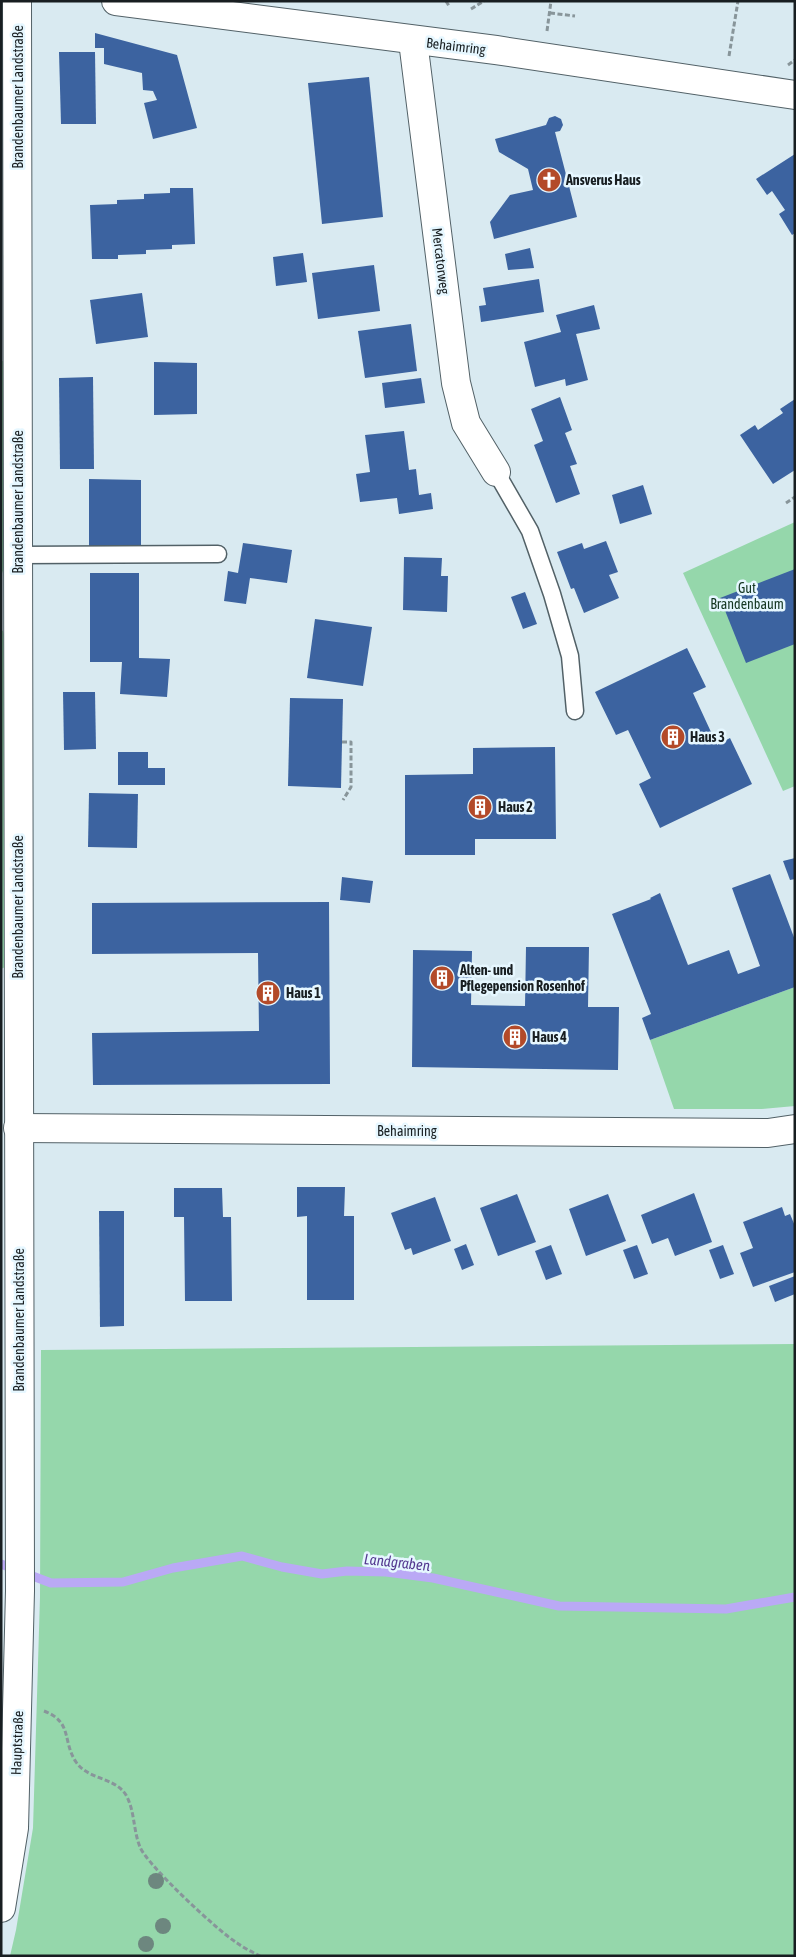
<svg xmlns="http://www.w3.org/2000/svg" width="796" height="1957" viewBox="0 0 796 1957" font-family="'Asap Condensed',sans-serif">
  <rect width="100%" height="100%" fill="#d9eaf1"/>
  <g fill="#95d7ab">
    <path d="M 1,360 L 4,362 L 6,371 L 5,565 L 1,576 Z"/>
    <path d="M 795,522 L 795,786 L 783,791 L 683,573 Z"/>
    <path d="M 1,630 L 3,631 L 6,642 L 5,967 L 1,969 Z"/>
    <path d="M 795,987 L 795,1106 L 762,1109 L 674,1109 L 650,1040 Z"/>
    <path d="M 795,1344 L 795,1956 L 10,1956 L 16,1930 L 33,1828 L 40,1597 L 41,1350 Z"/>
  </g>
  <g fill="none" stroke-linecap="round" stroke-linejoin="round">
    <path stroke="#baa9f5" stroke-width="9" d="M 1,1564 L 51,1583 L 123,1582 L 173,1568 L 242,1556 L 282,1567 L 322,1574 L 347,1571 L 386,1572 L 433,1578 L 559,1606 L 726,1609 L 795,1597"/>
  </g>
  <g fill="#3c63a0">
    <path d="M 95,33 L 177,55 L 197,128 L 153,139 L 144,103 L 157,100 L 153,91 L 143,90 L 142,73 L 104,64 L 104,48 L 95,48 Z"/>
    <path d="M 59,52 L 95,52 L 96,124 L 61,124 Z"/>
    <path d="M 369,77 L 383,217 L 322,224 L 308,83 Z"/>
    <path d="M 555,116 L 561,119 L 563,125 L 560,131 L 555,132 L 577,217 L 494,239 L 490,222 L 510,195 L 533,190 L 528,169 L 499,152 L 495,139 L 546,125 L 549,118 Z"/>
    <path d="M 795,154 L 795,233 L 792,235 L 779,214 L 785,210 L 772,191 L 767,195 L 756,179 Z"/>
    <path d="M 170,188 L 193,188 L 195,244 L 172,245 L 172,249 L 146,250 L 146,254 L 118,255 L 118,259 L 92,259 L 90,205 L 117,204 L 117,200 L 144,199 L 144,194 L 170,193 Z"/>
    <path d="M 530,248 L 534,268 L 508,270 L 505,254 Z"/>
    <path d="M 303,253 L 307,282 L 276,286 L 273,257 Z"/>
    <path d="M 374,265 L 380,311 L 318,319 L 312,273 Z"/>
    <path d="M 539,279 L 544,312 L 481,322 L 479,306 L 486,305 L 483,288 Z"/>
    <path d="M 142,293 L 148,337 L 96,344 L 90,300 Z"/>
    <path d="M 594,305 L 600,329 L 576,334 L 588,380 L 566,386 L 565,379 L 535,387 L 524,342 L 561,332 L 556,315 Z"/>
    <path d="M 411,324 L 417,371 L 365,378 L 358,331 Z"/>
    <path d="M 154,362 L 197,363 L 197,414 L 154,415 Z"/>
    <path d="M 93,377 L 94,469 L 60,469 L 59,378 Z"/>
    <path d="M 421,378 L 425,403 L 385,408 L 382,383 Z"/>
    <path d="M 560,397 L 572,430 L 565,433 L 577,464 L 570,466 L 580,494 L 556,503 L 534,445 L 543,441 L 531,409 Z"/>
    <path d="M 795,399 L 795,470 L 773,484 L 740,435 L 755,425 L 758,430 L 783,413 L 780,409 Z"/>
    <path d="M 404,431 L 409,470 L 416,469 L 419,495 L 431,493 L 433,509 L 399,514 L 397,498 L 360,502 L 356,474 L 370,472 L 365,435 Z"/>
    <path d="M 89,479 L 141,480 L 141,547 L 89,547 Z"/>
    <path d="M 643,485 L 652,514 L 620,524 L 612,495 Z"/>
    <path d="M 606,541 L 618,572 L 609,575 L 619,598 L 584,613 L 574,588 L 571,589 L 557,552 L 582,543 L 584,549 Z"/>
    <path d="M 243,543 L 292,550 L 287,583 L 250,578 L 246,604 L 224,601 L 228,571 L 238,573 Z"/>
    <path d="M 404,557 L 442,558 L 441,576 L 448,576 L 447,612 L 403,610 Z"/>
    <path d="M 795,569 L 795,644 L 746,663 L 720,598 Z"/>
    <path d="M 90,573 L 139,573 L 139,658 L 170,659 L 167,697 L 120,694 L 122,662 L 90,662 Z"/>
    <path d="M 525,592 L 537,624 L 523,629 L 511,597 Z"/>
    <path d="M 315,619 L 372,627 L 363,686 L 307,678 Z"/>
    <path d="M 687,648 L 706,687 L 693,693 L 717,745 L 730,738 L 752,784 L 660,828 L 639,784 L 651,778 L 628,730 L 616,735 L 595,692 Z"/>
    <path d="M 63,692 L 95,692 L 96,749 L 64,750 Z"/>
    <path d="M 290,698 L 343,699 L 341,788 L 288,786 Z"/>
    <path d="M 555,747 L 556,839 L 475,839 L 475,855 L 405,855 L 405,775 L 473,774 L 473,748 Z"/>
    <path d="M 118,752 L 148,752 L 148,768 L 165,768 L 165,785 L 118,785 Z"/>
    <path d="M 89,793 L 138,794 L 137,848 L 88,847 Z"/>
    <path d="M 795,858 L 795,879 L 790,880 L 783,861 Z"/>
    <path d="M 770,874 L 795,940 L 795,987 L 650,1040 L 642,1018 L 651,1014 L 612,914 L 651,899 L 650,898 L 660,893 L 688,965 L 729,950 L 738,974 L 760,966 L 732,888 Z"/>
    <path d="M 342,877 L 373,881 L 370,903 L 340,900 Z"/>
    <path d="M 329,902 L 330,1084 L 93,1085 L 92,1033 L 259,1031 L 258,953 L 92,954 L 92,903 Z"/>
    <path d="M 526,947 L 589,947 L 588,1007 L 619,1007 L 618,1070 L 412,1067 L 413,950 L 472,951 L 471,1005 L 525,1006 Z"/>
    <path d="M 297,1187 L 345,1187 L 344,1216 L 354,1216 L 354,1300 L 307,1300 L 307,1216 L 297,1217 Z"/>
    <path d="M 174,1188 L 222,1188 L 223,1217 L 231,1217 L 232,1301 L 185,1301 L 184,1217 L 174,1217 Z"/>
    <path d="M 694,1193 L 712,1242 L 675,1256 L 668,1238 L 652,1244 L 641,1215 Z"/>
    <path d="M 517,1194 L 536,1242 L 498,1256 L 480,1208 Z"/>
    <path d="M 608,1194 L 626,1241 L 586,1256 L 569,1209 Z"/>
    <path d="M 435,1197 L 451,1241 L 413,1255 L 411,1248 L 405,1250 L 391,1213 Z"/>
    <path d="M 782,1207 L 785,1216 L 790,1214 L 795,1226 L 795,1272 L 753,1287 L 740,1253 L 753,1248 L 743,1222 Z"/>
    <path d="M 99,1211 L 124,1211 L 124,1326 L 100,1327 Z"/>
    <path d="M 466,1244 L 474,1265 L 462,1270 L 454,1249 Z"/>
    <path d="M 551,1245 L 562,1274 L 546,1280 L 535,1251 Z"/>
    <path d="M 637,1245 L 648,1274 L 634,1279 L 623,1250 Z"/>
    <path d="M 723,1245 L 734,1274 L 720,1279 L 709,1250 Z"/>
    <path d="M 795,1276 L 795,1294 L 775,1302 L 769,1286 Z"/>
  </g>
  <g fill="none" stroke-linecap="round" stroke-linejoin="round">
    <defs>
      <g id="service">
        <path d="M 496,472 L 530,531 L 552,594 L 570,656 L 575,711"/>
        <path d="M 18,555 L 218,554"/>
      </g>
      <g id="minor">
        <path d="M 116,1 L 496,50 L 795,95"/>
        <path d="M 413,41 L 456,383 L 466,423 L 496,472"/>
        <path d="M 18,1128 L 768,1133 L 795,1129"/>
      </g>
      <path id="secondary" d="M 1,1908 L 14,1828 L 20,1591 L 17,1"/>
    </defs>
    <use href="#service" stroke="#526167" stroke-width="19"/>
    <use href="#minor" stroke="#526167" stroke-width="30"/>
    <use href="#secondary" stroke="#526167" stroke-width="30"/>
    <g stroke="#88959a" stroke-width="3" stroke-dasharray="5 2.5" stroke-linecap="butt">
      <path d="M 446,1 L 449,6"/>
      <path d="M 471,9 L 484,1"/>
      <path d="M 550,13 L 575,16"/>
      <path d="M 547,31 L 551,1"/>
      <path d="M 729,56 L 738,1"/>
      <path d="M 788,65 L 795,60"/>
      <path d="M 786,503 L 795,497"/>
      <path d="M 342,742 L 351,742 L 351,787 L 343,800"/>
      <path d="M 44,1711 C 73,1722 62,1741 76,1762 C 88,1780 115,1777 126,1795 C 135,1811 133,1830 140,1847 C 147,1865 218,1931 237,1943 C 244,1948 252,1952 260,1956"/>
    </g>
    <use href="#service" stroke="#fff" stroke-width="16"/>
    <use href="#minor" stroke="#fff" stroke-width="28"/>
    <use href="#secondary" stroke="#fff" stroke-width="28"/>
  </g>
  <g fill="#6d877f">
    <circle cx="156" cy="1881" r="8"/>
    <circle cx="163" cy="1926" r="8"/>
    <circle cx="146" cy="1944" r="8"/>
  </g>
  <defs>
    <symbol id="church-disc" viewBox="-11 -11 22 22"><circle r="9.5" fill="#b34a29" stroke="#e6f7ff"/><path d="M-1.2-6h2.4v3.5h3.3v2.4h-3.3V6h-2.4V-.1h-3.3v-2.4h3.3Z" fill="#fff"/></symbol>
    <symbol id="building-disc" viewBox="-11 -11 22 22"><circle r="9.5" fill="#b34a29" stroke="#e6f7ff"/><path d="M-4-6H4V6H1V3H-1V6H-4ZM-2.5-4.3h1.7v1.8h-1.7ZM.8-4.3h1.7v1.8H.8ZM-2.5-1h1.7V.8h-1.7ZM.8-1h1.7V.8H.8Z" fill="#fff"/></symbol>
  </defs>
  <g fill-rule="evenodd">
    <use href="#church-disc" x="535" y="166" width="28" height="28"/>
    <use href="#building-disc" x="659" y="723" width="28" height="28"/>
    <use href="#building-disc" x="466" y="793" width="28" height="28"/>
    <use href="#building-disc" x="428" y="964" width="28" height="28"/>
    <use href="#building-disc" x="254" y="979" width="28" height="28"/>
    <use href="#building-disc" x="501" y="1023" width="28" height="28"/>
  </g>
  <g text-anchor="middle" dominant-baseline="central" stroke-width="5" stroke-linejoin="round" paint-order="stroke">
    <g font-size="14" fill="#181e21" stroke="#e6f7ff">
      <text transform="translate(456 46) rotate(7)">Behaimring</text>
      <text transform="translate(18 97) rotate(-90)">Brandenbaumer Landstraße</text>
      <text transform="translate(441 261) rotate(83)">Mercatorweg</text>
      <text transform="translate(18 502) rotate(-90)">Brandenbaumer Landstraße</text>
      <text transform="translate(18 907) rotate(-90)">Brandenbaumer Landstraße</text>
      <text x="407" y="1131">Behaimring</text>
      <text transform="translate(19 1320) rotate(-90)">Brandenbaumer Landstraße</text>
      <text transform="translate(17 1743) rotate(-88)">Hauptstraße</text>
    </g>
    <g font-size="14" font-weight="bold" fill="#181e21" stroke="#e6f7ff" text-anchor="start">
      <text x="566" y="180">Ansverus Haus</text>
      <text x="690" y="737">Haus 3</text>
      <text x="498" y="807">Haus 2</text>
      <text x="460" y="970">Alten- und<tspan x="460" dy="16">Pflegepension Rosenhof</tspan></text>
      <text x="286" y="993">Haus 1</text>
      <text x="532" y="1037">Haus 4</text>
    </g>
    <g font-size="14" fill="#143621" stroke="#e6f7ff">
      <text x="747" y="588">Gut<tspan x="747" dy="16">Brandenbaum</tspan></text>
    </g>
    <g font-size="15" font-style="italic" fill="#553a91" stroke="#e6f7ff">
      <text transform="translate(397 1562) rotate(6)">Landgraben</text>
    </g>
  </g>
  <rect width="796" height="1957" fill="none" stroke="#181e21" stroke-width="5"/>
</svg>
